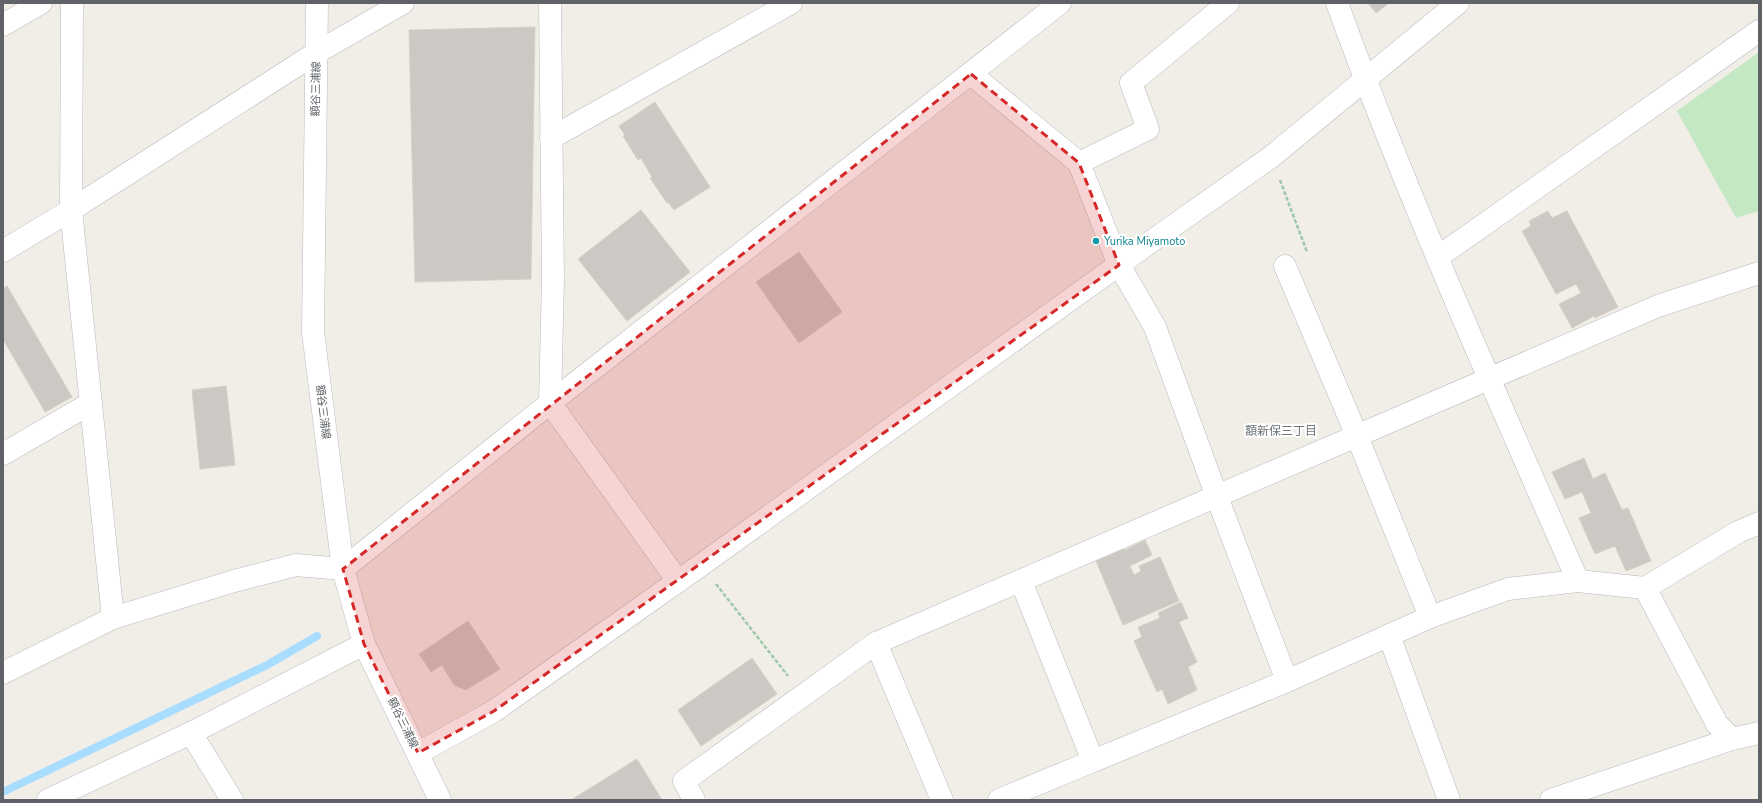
<svg xmlns="http://www.w3.org/2000/svg" width="1762" height="803" viewBox="0 0 1762 803" font-family="'Nunito Sans','Noto Sans JP',sans-serif">
  <rect width="100%" height="100%" fill="#f1eee7"/>
  <path fill="#c5e8c4" d="M 1759,52 L 1759,211 L 1736,218 L 1677,111 Z"/>
  <g fill="none" stroke-linecap="round" stroke-linejoin="round">
    <path stroke="#a9ddff" stroke-width="8" d="M 3,792 L 267,665 L 317,636"/>
  </g>
  <g fill="#ccc9c4" stroke="#d6d0c5">
    <path d="M 1368,3 L 1389,3 L 1376,13 Z"/>
    <path d="M 535,27 L 531,279 L 415,282 L 409,30 Z"/>
    <path d="M 655,102 L 710,187 L 674,210 L 668,202 L 667,203 L 650,178 L 652,177 L 641,158 L 638,160 L 623,136 L 625,135 L 619,126 Z"/>
    <path d="M 641,210 L 690,272 L 627,321 L 578,259 Z"/>
    <path d="M 1548,211 L 1552,218 L 1567,211 L 1618,307 L 1595,318 L 1594,316 L 1572,328 L 1559,304 L 1581,293 L 1576,284 L 1556,294 L 1522,231 L 1531,226 L 1529,221 Z"/>
    <path d="M 799,252 L 842,312 L 799,343 L 756,282 Z"/>
    <path d="M 7,286 L 72,397 L 45,412 L 3,339 L 3,289 Z"/>
    <path d="M 226,386 L 235,465 L 200,469 L 192,390 Z"/>
    <path d="M 1584,458 L 1593,479 L 1605,473 L 1622,510 L 1628,508 L 1651,561 L 1626,571 L 1615,546 L 1595,554 L 1579,518 L 1591,513 L 1582,492 L 1565,499 L 1552,472 Z"/>
    <path d="M 1145,540 L 1152,555 L 1130,566 L 1134,575 L 1141,571 L 1139,566 L 1160,557 L 1179,601 L 1123,625 L 1096,561 L 1124,549 L 1125,550 Z"/>
    <path d="M 1181,602 L 1188,618 L 1179,622 L 1197,662 L 1188,667 L 1197,690 L 1168,704 L 1162,689 L 1157,692 L 1134,641 L 1142,637 L 1138,627 L 1160,618 L 1158,613 Z"/>
    <path d="M 468,621 L 500,669 L 466,690 L 454,685 L 442,665 L 431,672 L 419,654 Z"/>
    <path d="M 752,658 L 777,694 L 701,746 L 678,710 Z"/>
    <path d="M 637,759 L 662,800 L 571,800 Z"/>
  </g>
  <g fill="none" stroke-linecap="round" stroke-linejoin="round">
    <defs>
      <g id="minor">
        <path d="M 550,3 L 553,278 L 550,403 L 678,581"/>
        <path d="M 1337,3 C 1408,199 1494,390 1578,581"/>
        <path d="M 3,25 L 41,3"/>
        <path d="M 971,74 L 1079,163 L 1119,265 L 1155,327 L 1217,497 L 1287,681"/>
        <path d="M 551,138 L 791,3"/>
        <path d="M 1079,163 L 1148,129 L 1131,83 L 1228,3"/>
        <path d="M 1438,257 L 1759,31"/>
        <path d="M 1285,266 L 1357,436 L 1430,617"/>
        <path d="M 3,454 L 91,403"/>
        <path d="M 1021,581 L 1093,761 L 1287,681 L 1430,617 L 1508,589 L 1578,581 L 1645,588 L 1738,532 L 1759,523"/>
        <path d="M 1645,588 L 1717,724 L 1732,739 L 1759,733"/>
        <path d="M 113,618 L 234,581 L 296,565 L 343,569 L 550,403 L 1060,3"/>
        <path d="M 1389,635 L 1449,800"/>
        <path d="M 876,643 L 942,800"/>
        <path d="M 3,673 L 113,618 L 71,210 L 72,3"/>
        <path d="M 191,733 L 232,800"/>
        <path d="M 48,800 L 191,733 L 364,644"/>
        <path d="M 694,800 L 684,781 L 876,643 L 1658,306 L 1759,273"/>
        <path d="M 999,800 L 1093,761"/>
        <path d="M 1551,800 L 1732,739"/>
      </g>
      <g id="tertiary">
        <path d="M 3,251 L 71,210 L 316,53 L 403,3"/>
        <path d="M 418,753 L 494,711 L 701,565 L 1142,248 L 1271,157 L 1458,3"/>
      </g>
      <path id="secondary" d="M 317,3 L 313,332 L 343,569 L 364,644 L 440,800"/>
    </defs>
    <use href="#minor" stroke="#b8babe" stroke-width="23"/>
    <use href="#tertiary" stroke="#b8babe" stroke-width="23"/>
    <use href="#secondary" stroke="#b9bcc1" stroke-width="23"/>
    <g stroke="#9dc9a8" stroke-width="2.5" stroke-dasharray="4 2" stroke-linecap="butt">
      <path d="M 1280,180 L 1307,252"/>
      <path d="M 716,584 L 788,676"/>
    </g>
    <use href="#minor" stroke="#fff" stroke-width="22"/>
    <use href="#tertiary" stroke="#fff" stroke-width="22"/>
    <use href="#secondary" stroke="#fff" stroke-width="22"/>
  </g>
  <path fill="#d62828" fill-opacity="0.2" stroke="#d62828" stroke-width="3" stroke-dasharray="8 5" stroke-linejoin="round" d="M 971,74 L 1079,163 L 1119,265 L 494,711 L 418,753 L 364,644 L 343,569 Z"/>
  <circle fill="#0f9aa8" stroke="#fff" stroke-width="1.5" cx="1096" cy="241" r="4"/>
  <g text-anchor="middle" dominant-baseline="central" stroke-width="4" stroke-linejoin="round" paint-order="stroke">
    <g font-size="11" fill="#5f6368" stroke="#fff">
      <text transform="translate(316 89) rotate(-89)">額谷三浦線</text>
      <text transform="translate(323 412) rotate(83)">額谷三浦線</text>
      <text transform="translate(403 723) rotate(64)">額谷三浦線</text>
    </g>
    <g font-size="11" fill="#0d838f" stroke="#fff" text-anchor="start">
      <text x="1104" y="241">Yurika Miyamoto</text>
    </g>
    <g font-size="12" fill="#70757a" stroke="#fff">
      <text x="1281" y="431">額新保三丁目</text>
    </g>
  </g>
  <rect width="1762" height="803" fill="none" stroke="#5f6368" stroke-width="8"/>
</svg>
